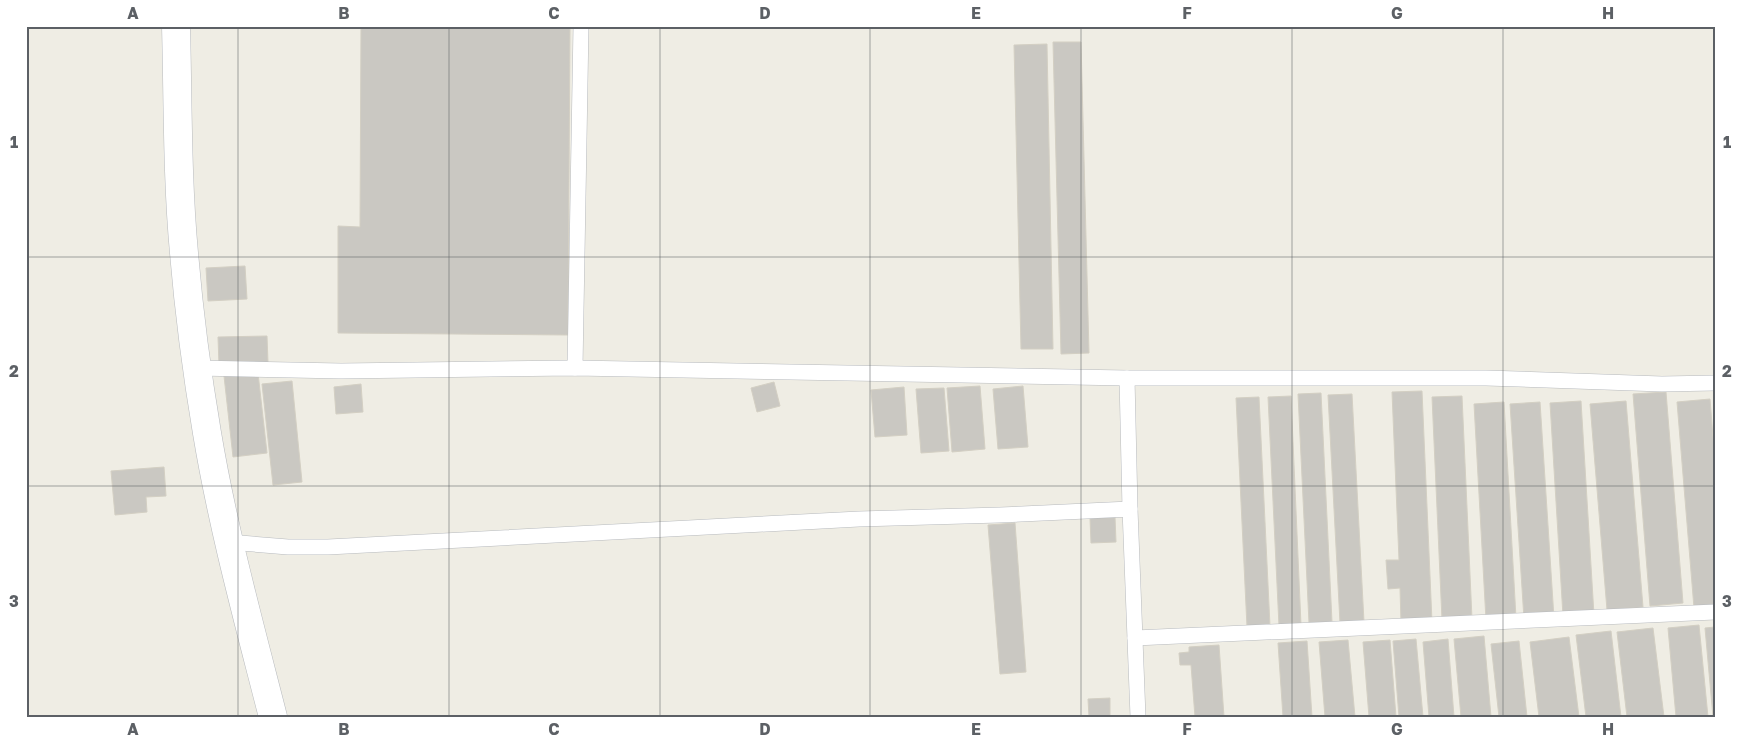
<svg xmlns="http://www.w3.org/2000/svg" width="1741" height="743" viewBox="0 0 1741 743" font-family="'Golos Text',sans-serif">
  <rect width="100%" height="100%" fill="#efede4"/>
  <g fill="#cac8c2" stroke="#d3cfc3">
    <path d="M 361,26 L 570,26 L 568,335 L 338,333 L 338,226 L 360,227 Z"/>
    <path d="M 1053,42 L 1081,42 L 1089,353 L 1061,354 Z"/>
    <path d="M 1047,44 L 1053,349 L 1021,349 L 1014,45 Z"/>
    <path d="M 245,266 L 247,299 L 208,301 L 206,268 Z"/>
    <path d="M 267,336 L 268,363 L 219,365 L 218,337 Z"/>
    <path d="M 258,373 L 267,453 L 233,457 L 224,376 Z"/>
    <path d="M 292,381 L 302,482 L 273,485 L 262,384 Z"/>
    <path d="M 774,382 L 780,406 L 757,412 L 751,388 Z"/>
    <path d="M 361,384 L 363,412 L 336,414 L 334,387 Z"/>
    <path d="M 980,386 L 985,449 L 952,452 L 947,388 Z"/>
    <path d="M 1023,386 L 1028,447 L 998,449 L 993,389 Z"/>
    <path d="M 904,387 L 907,435 L 875,437 L 871,390 Z"/>
    <path d="M 944,388 L 949,451 L 921,453 L 916,389 Z"/>
    <path d="M 1422,391 L 1432,622 L 1401,623 L 1400,588 L 1388,589 L 1386,560 L 1399,560 L 1392,392 Z"/>
    <path d="M 1666,392 L 1683,603 L 1650,606 L 1633,394 Z"/>
    <path d="M 1321,393 L 1332,622 L 1309,623 L 1298,394 Z"/>
    <path d="M 1352,394 L 1364,622 L 1340,623 L 1328,395 Z"/>
    <path d="M 1291,396 L 1301,625 L 1279,626 L 1268,397 Z"/>
    <path d="M 1462,396 L 1472,619 L 1442,620 L 1432,397 Z"/>
    <path d="M 1259,397 L 1270,626 L 1247,627 L 1236,398 Z"/>
    <path d="M 1710,399 L 1715,463 L 1715,606 L 1694,608 L 1677,402 Z"/>
    <path d="M 1581,401 L 1594,615 L 1563,616 L 1550,403 Z"/>
    <path d="M 1626,401 L 1643,607 L 1607,610 L 1590,404 Z"/>
    <path d="M 1504,402 L 1516,618 L 1486,620 L 1474,404 Z"/>
    <path d="M 1540,402 L 1554,618 L 1524,619 L 1510,404 Z"/>
    <path d="M 164,467 L 166,496 L 146,497 L 147,512 L 115,515 L 111,471 Z"/>
    <path d="M 1115,517 L 1116,542 L 1091,543 L 1090,518 Z"/>
    <path d="M 1015,523 L 1026,672 L 1000,674 L 988,525 Z"/>
    <path d="M 1699,625 L 1708,717 L 1676,717 L 1668,628 Z"/>
    <path d="M 1715,627 L 1715,717 L 1713,717 L 1705,628 Z"/>
    <path d="M 1653,628 L 1664,717 L 1627,717 L 1617,632 Z"/>
    <path d="M 1611,631 L 1621,717 L 1586,717 L 1576,635 Z"/>
    <path d="M 1484,636 L 1491,717 L 1461,717 L 1454,639 Z"/>
    <path d="M 1569,637 L 1579,717 L 1539,717 L 1530,642 Z"/>
    <path d="M 1416,639 L 1423,717 L 1399,717 L 1393,641 Z"/>
    <path d="M 1448,639 L 1454,717 L 1429,717 L 1423,642 Z"/>
    <path d="M 1348,640 L 1355,717 L 1325,717 L 1319,642 Z"/>
    <path d="M 1390,640 L 1396,717 L 1369,717 L 1363,642 Z"/>
    <path d="M 1307,641 L 1312,717 L 1283,717 L 1278,643 Z"/>
    <path d="M 1519,641 L 1527,717 L 1499,717 L 1491,644 Z"/>
    <path d="M 1219,645 L 1224,717 L 1195,717 L 1191,665 L 1180,665 L 1179,653 L 1189,652 L 1189,647 Z"/>
    <path d="M 1110,698 L 1110,717 L 1089,717 L 1088,699 Z"/>
  </g>
  <g fill="none" stroke-linecap="round" stroke-linejoin="round">
    <defs>
      <g id="lane">
        <path d="M 197,368 L 341,371 L 575,368 L 1127,378 L 1486,378 L 1662,384 L 1715,383"/>
        <path d="M 575,368 L 581,26"/>
        <path d="M 1127,378 L 1130,509"/>
        <path d="M 228,542 L 288,547 L 328,547 L 859,519 L 1000,515 L 1130,509 L 1138,717"/>
        <path d="M 1135,638 L 1715,612"/>
      </g>
      <path id="street" d="M 176,26 C 178,102 177,178 184,253 C 189,313 197,374 207,433 C 223,529 249,623 273,717"/>
    </defs>
    <use href="#lane" stroke="#b7babe" stroke-width="16"/>
    <use href="#street" stroke="#b7babe" stroke-width="29"/>
    <use href="#lane" stroke="#fff" stroke-width="15"/>
    <use href="#street" stroke="#fff" stroke-width="28"/>
  </g>
  <path fill="none" stroke="#5c6065" stroke-width="1" stroke-opacity="0.55" d="M 238,26 L 238,717M 449,26 L 449,717M 660,26 L 660,717M 870,26 L 870,717M 1081,26 L 1081,717M 1292,26 L 1292,717M 1503,26 L 1503,717M 26,257 L 1715,257M 26,486 L 1715,486"/>
  <rect width="1741" height="743" fill="none" stroke="#ffffff" stroke-width="55"/>
  <rect x="28" y="28" width="1686" height="688" fill="none" stroke="#5c6065" stroke-width="2"/>
  <g font-size="16" text-anchor="middle" font-weight="bold" fill="#5c6065">
    <text x="133" y="19">A</text>
    <text x="344" y="19">B</text>
    <text x="554" y="19">C</text>
    <text x="765" y="19">D</text>
    <text x="976" y="19">E</text>
    <text x="1187" y="19">F</text>
    <text x="1397" y="19">G</text>
    <text x="1608" y="19">H</text>
    <text x="14" y="148">1</text>
    <text x="1727" y="148">1</text>
    <text x="14" y="377">2</text>
    <text x="1727" y="377">2</text>
    <text x="14" y="607">3</text>
    <text x="1727" y="607">3</text>
    <text x="133" y="735">A</text>
    <text x="344" y="735">B</text>
    <text x="554" y="735">C</text>
    <text x="765" y="735">D</text>
    <text x="976" y="735">E</text>
    <text x="1187" y="735">F</text>
    <text x="1397" y="735">G</text>
    <text x="1608" y="735">H</text>
  </g>
</svg>
